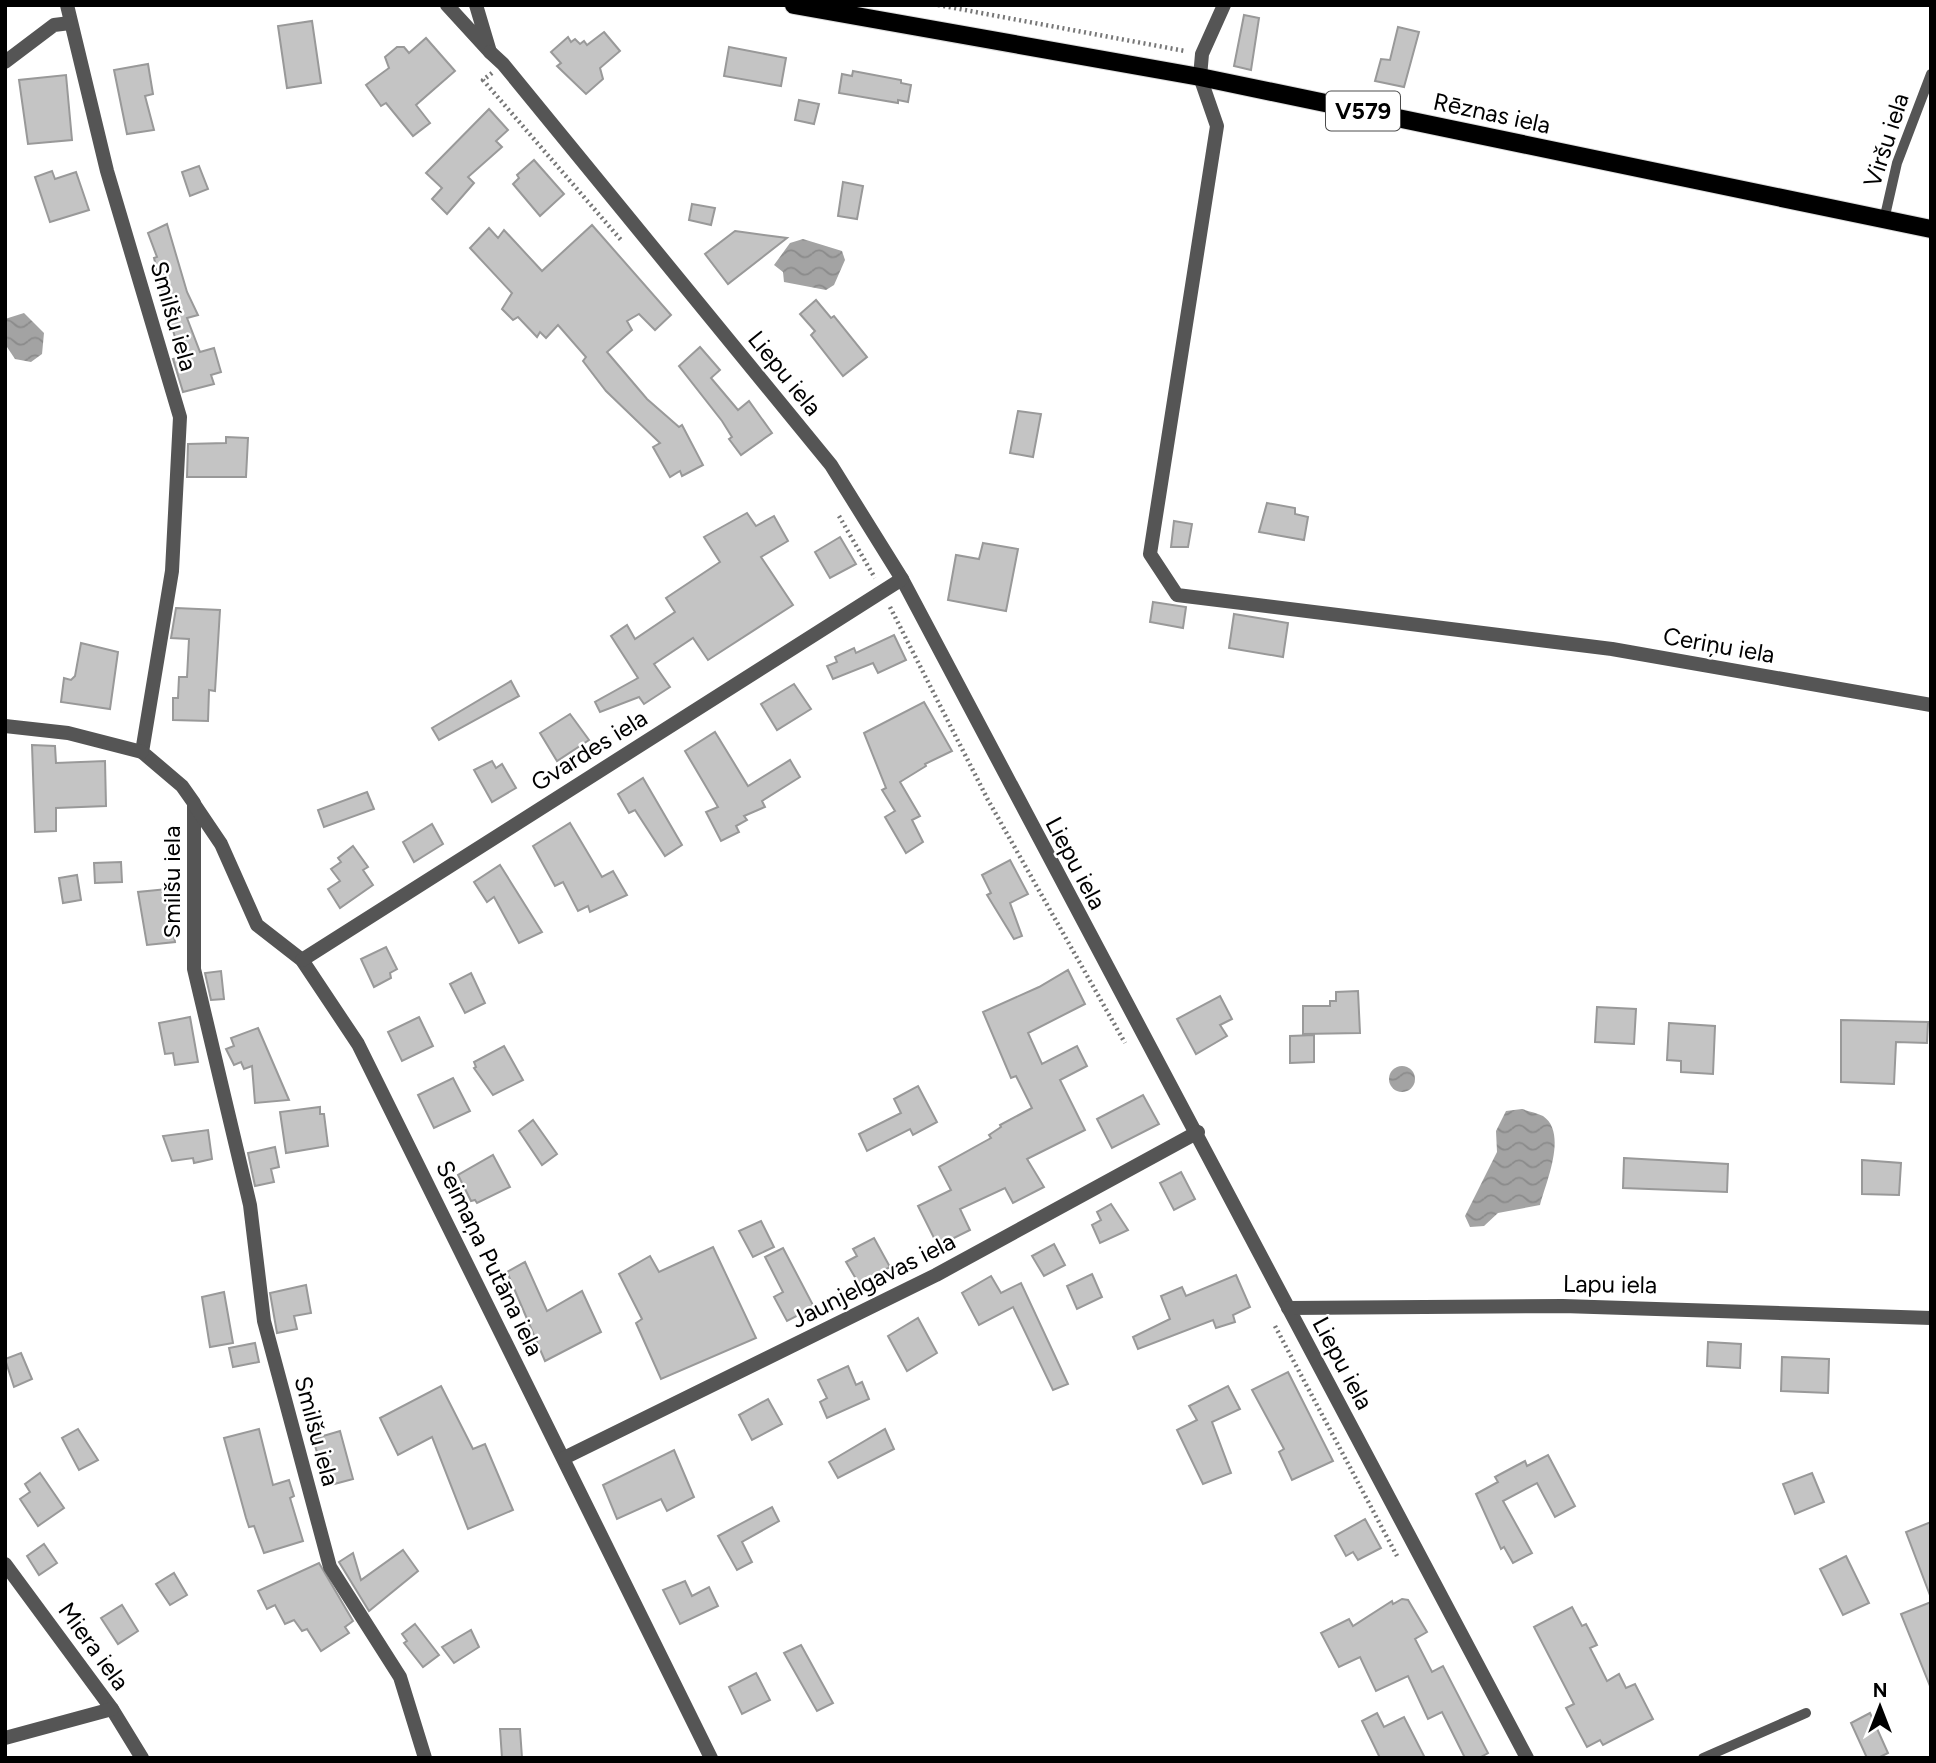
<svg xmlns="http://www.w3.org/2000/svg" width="1936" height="1763" viewBox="0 0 1936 1763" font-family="Figtree,sans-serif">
  <defs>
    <pattern id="water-waves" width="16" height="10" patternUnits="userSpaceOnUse" patternTransform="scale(1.75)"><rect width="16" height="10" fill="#a3a3a3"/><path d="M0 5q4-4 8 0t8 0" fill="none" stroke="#8b8b8b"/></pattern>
  </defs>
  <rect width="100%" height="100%" fill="#fff"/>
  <g fill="url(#water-waves)">
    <path d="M 803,239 L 842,251 L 845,260 L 834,285 L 826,290 L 784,282 L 783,272 L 774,265 L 790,243 Z"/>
    <path d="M 24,313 L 44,333 L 42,354 L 31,362 L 15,359 L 5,344 L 5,319 Z"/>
    <circle cx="1402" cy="1079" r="13"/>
    <path d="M 1522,1109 C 1528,1111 1537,1113 1543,1116 C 1568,1133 1546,1182 1540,1205 L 1498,1213 L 1484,1226 L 1470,1227 L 1465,1216 L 1497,1152 L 1496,1131 L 1506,1111 Z"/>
  </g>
  <g fill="#c4c4c4" stroke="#999" stroke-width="2">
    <path d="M 1244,15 L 1259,18 L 1251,70 L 1234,66 Z"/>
    <path d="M 312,21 L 321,83 L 287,88 L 278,26 Z"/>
    <path d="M 1398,27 L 1419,32 L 1404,87 L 1375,81 L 1381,59 L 1390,60 Z"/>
    <path d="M 604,32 L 620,51 L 600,68 L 603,79 L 586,94 L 557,66 L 561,63 L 551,52 L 568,37 L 571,42 L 575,39 L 580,44 L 584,41 L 587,45 Z"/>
    <path d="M 426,38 L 455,71 L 416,105 L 430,123 L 413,136 L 386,103 L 381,106 L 366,85 L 389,68 L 385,57 L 397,47 L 404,47 L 409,53 Z"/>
    <path d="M 729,47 L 786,58 L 781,86 L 724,76 Z"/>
    <path d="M 148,64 L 153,94 L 145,96 L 154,130 L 127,134 L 114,70 Z"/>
    <path d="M 853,71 L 901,80 L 901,83 L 911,85 L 908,102 L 898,100 L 898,103 L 839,93 L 842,74 L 852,76 Z"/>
    <path d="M 66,75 L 72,140 L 28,144 L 19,80 Z"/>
    <path d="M 799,100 L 819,104 L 814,124 L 795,120 Z"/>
    <path d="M 489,109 L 508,130 L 496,141 L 502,147 L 468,177 L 474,183 L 447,214 L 432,199 L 442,188 L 426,173 Z"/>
    <path d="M 534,160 L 564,194 L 540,216 L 513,184 L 519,178 L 517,175 Z"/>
    <path d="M 199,166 L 208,189 L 190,196 L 182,172 Z"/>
    <path d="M 52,171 L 55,179 L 76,172 L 89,210 L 50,222 L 35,177 Z"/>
    <path d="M 843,182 L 863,186 L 857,219 L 838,216 Z"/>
    <path d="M 692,204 L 715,208 L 711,225 L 689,220 Z"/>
    <path d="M 167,224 L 187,292 L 198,315 L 187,318 L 200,352 L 214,348 L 221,372 L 211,375 L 214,384 L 183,392 L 173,359 L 181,357 L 171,324 L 168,325 L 161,303 L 165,302 L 154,258 L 157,257 L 148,233 Z"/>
    <path d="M 592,225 L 671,315 L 655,330 L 639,314 L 627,321 L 632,330 L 607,352 L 647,399 L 679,427 L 682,425 L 703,465 L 682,476 L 680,471 L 670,477 L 653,447 L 660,443 L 606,391 L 583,361 L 586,357 L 558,325 L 546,338 L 540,332 L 537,337 L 518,317 L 513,320 L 502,309 L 512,293 L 470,248 L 489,228 L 498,238 L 504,230 L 542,271 Z"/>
    <path d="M 735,231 L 787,238 L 728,284 L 705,254 Z"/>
    <path d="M 816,300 L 831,318 L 834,316 L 867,357 L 843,376 L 811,335 L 815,331 L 800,314 Z"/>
    <path d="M 700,347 L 720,370 L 711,378 L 738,410 L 749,401 L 772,433 L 741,455 L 729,439 L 732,437 L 722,421 L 679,366 Z"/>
    <path d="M 1018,411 L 1041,414 L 1033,457 L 1010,453 Z"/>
    <path d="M 226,437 L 248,438 L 246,477 L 187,477 L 188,444 L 226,443 Z"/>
    <path d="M 1267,503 L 1295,508 L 1295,514 L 1308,517 L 1304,540 L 1259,532 Z"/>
    <path d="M 747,513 L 756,526 L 774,516 L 788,541 L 761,557 L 793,605 L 708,660 L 693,638 L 654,664 L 670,687 L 644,704 L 639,697 L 600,712 L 595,702 L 638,678 L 611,636 L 627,625 L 635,639 L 675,612 L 666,598 L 720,562 L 704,537 Z"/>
    <path d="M 1174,521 L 1192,524 L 1188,547 L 1171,547 Z"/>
    <path d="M 840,537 L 856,564 L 830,578 L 815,552 Z"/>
    <path d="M 983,543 L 1018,549 L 1006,611 L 948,600 L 956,555 L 979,559 Z"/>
    <path d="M 1153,602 L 1186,607 L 1183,628 L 1150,622 Z"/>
    <path d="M 176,608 L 220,610 L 215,691 L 209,690 L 208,721 L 173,720 L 173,698 L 178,698 L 179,677 L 187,677 L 189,639 L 171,638 Z"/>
    <path d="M 1234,614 L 1288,623 L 1283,657 L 1229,648 Z"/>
    <path d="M 894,635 L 906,660 L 878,673 L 873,663 L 833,679 L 827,666 L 837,662 L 835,657 L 854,648 L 856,653 Z"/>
    <path d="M 81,643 L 118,652 L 110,709 L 61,702 L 64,678 L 71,680 L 75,676 Z"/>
    <path d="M 511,681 L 519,696 L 439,740 L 432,728 Z"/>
    <path d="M 794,684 L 811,709 L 777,730 L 761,704 Z"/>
    <path d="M 924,702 L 952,751 L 925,764 L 926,766 L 900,782 L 920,816 L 912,820 L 923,842 L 906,853 L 885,817 L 895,811 L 882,790 L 886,788 L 864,733 Z"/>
    <path d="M 570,714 L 589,740 L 557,761 L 540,733 Z"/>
    <path d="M 715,732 L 748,786 L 790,760 L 800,777 L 762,801 L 765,807 L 744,816 L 747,820 L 736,826 L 739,832 L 721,841 L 706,812 L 718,807 L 685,751 Z"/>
    <path d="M 32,745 L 55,746 L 56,763 L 105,761 L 106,806 L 56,808 L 56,831 L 35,832 Z"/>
    <path d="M 492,761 L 496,768 L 502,764 L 516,788 L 492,802 L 474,770 Z"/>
    <path d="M 643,778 L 682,845 L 665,856 L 635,810 L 629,813 L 618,794 Z"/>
    <path d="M 367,792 L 374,809 L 324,827 L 318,810 Z"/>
    <path d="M 570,823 L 602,877 L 613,871 L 627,895 L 590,912 L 588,906 L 578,911 L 563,882 L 555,886 L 533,846 Z"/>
    <path d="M 432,824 L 443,844 L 414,862 L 403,842 Z"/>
    <path d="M 353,846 L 368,867 L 363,870 L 373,885 L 340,908 L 328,889 L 340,881 L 331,869 L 341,862 L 338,858 Z"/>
    <path d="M 1010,860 L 1028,894 L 1010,903 L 1022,936 L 1014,939 L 987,895 L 991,893 L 982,875 Z"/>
    <path d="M 121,862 L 122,882 L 95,883 L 94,863 Z"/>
    <path d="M 500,865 L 542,932 L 519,943 L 494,897 L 487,902 L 474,882 Z"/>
    <path d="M 77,875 L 81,900 L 63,903 L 59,878 Z"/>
    <path d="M 167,889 L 175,942 L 147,945 L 138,892 Z"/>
    <path d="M 386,947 L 397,969 L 390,973 L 391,978 L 374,987 L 361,959 Z"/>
    <path d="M 1068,970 L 1085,1004 L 1028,1033 L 1042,1064 L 1077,1046 L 1087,1066 L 1060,1080 L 1085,1130 L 1027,1159 L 1044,1187 L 1013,1203 L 1005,1188 L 960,1209 L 970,1230 L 938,1246 L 918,1206 L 951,1190 L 939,1167 L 991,1138 L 989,1135 L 1001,1127 L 1000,1125 L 1032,1108 L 1016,1076 L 1011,1078 L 983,1012 L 1039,987 Z"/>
    <path d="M 221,971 L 224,999 L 211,1000 L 205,973 Z"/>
    <path d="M 471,973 L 485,1003 L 465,1013 L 450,984 Z"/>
    <path d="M 1358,991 L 1360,1033 L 1303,1034 L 1303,1006 L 1330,1006 L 1330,1001 L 1336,1001 L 1336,992 Z"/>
    <path d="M 1220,996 L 1232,1019 L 1220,1025 L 1227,1036 L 1196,1054 L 1177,1019 Z"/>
    <path d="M 1597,1007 L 1636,1009 L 1634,1044 L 1595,1042 Z"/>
    <path d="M 190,1017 L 198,1062 L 175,1065 L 173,1053 L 165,1054 L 159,1023 Z"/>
    <path d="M 419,1017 L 433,1046 L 402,1061 L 388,1032 Z"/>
    <path d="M 1841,1020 L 1928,1022 L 1927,1043 L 1896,1042 L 1894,1084 L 1841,1082 Z"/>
    <path d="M 1669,1023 L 1715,1026 L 1713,1074 L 1681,1072 L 1681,1061 L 1667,1060 Z"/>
    <path d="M 258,1028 L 289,1100 L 255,1103 L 252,1066 L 244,1069 L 241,1062 L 234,1065 L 226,1049 L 234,1046 L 231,1038 Z"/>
    <path d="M 1314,1035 L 1314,1062 L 1290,1063 L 1290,1036 Z"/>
    <path d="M 504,1046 L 523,1080 L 493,1095 L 474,1068 L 476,1067 L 474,1062 Z"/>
    <path d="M 453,1078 L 470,1111 L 434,1128 L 418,1095 Z"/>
    <path d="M 918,1086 L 937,1122 L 913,1135 L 910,1129 L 867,1151 L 859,1134 L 901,1113 L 894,1099 Z"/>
    <path d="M 1143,1095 L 1159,1124 L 1112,1148 L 1097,1119 Z"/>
    <path d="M 320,1107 L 320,1114 L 324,1114 L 328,1146 L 286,1153 L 280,1112 Z"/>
    <path d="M 533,1120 L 557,1154 L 542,1165 L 519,1131 Z"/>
    <path d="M 208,1130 L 212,1159 L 194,1163 L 193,1158 L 172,1161 L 163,1136 Z"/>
    <path d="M 275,1147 L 279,1167 L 271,1169 L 274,1182 L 255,1186 L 248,1153 Z"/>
    <path d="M 493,1155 L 510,1187 L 477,1203 L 475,1200 L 471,1201 L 458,1175 Z"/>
    <path d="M 1624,1158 L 1728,1164 L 1727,1192 L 1623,1188 Z"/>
    <path d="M 1862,1160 L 1901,1163 L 1899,1195 L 1862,1194 Z"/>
    <path d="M 1181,1172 L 1195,1199 L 1174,1210 L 1160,1183 Z"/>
    <path d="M 1111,1204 L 1128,1230 L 1100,1243 L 1092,1225 L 1101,1220 L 1097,1212 Z"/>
    <path d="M 761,1221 L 774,1247 L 753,1257 L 739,1231 Z"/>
    <path d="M 874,1238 L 890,1267 L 859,1284 L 846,1262 L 857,1256 L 853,1249 Z"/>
    <path d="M 1054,1244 L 1065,1265 L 1044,1276 L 1032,1256 Z"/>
    <path d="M 713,1247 L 756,1338 L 661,1379 L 636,1323 L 642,1319 L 619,1274 L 650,1256 L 659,1272 Z"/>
    <path d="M 783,1248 L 814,1307 L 787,1321 L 774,1297 L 783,1292 L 765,1257 Z"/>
    <path d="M 525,1262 L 547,1311 L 582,1291 L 601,1332 L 545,1361 L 507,1272 Z"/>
    <path d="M 1092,1274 L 1102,1297 L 1077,1309 L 1067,1286 Z"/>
    <path d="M 1236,1275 L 1250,1307 L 1233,1315 L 1235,1322 L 1216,1328 L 1213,1320 L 1138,1349 L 1133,1337 L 1170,1319 L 1161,1296 L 1182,1287 L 1186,1296 Z"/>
    <path d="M 991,1276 L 1001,1293 L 1021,1283 L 1068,1384 L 1053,1390 L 1013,1307 L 979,1325 L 962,1293 Z"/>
    <path d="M 306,1285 L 311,1313 L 294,1316 L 297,1329 L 277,1333 L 270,1293 Z"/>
    <path d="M 224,1292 L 233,1343 L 210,1347 L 202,1297 Z"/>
    <path d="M 918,1318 L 937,1353 L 907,1371 L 888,1336 Z"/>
    <path d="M 1708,1342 L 1741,1344 L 1740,1368 L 1707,1366 Z"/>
    <path d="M 255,1343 L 259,1362 L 233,1367 L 229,1348 Z"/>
    <path d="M 21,1353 L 32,1379 L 14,1387 L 5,1359 Z"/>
    <path d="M 1782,1357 L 1829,1359 L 1828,1393 L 1781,1391 Z"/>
    <path d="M 848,1366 L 856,1385 L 862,1382 L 869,1399 L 827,1418 L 820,1402 L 827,1398 L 818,1380 Z"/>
    <path d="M 1288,1372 L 1333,1461 L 1292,1480 L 1279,1452 L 1284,1449 L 1252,1390 Z"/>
    <path d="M 441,1386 L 473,1449 L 485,1444 L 513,1510 L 468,1529 L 432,1437 L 398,1455 L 380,1418 Z"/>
    <path d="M 1228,1386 L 1240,1409 L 1212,1422 L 1231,1473 L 1203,1484 L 1177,1430 L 1197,1420 L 1189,1406 Z"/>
    <path d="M 768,1399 L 782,1424 L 752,1440 L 739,1415 Z"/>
    <path d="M 78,1429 L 98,1460 L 79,1470 L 62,1438 Z"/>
    <path d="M 259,1429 L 273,1485 L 289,1480 L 294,1496 L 290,1498 L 303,1541 L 264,1553 L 254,1526 L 249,1527 L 246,1518 L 224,1438 Z"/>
    <path d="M 885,1429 L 894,1449 L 838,1478 L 829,1462 Z"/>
    <path d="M 340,1431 L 353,1479 L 327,1486 L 313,1439 Z"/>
    <path d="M 674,1450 L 694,1497 L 667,1511 L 661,1499 L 617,1519 L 603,1485 Z"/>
    <path d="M 1548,1455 L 1575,1506 L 1555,1517 L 1537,1483 L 1503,1501 L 1532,1553 L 1513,1563 L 1504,1547 L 1501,1549 L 1476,1494 L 1498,1482 L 1495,1477 L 1525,1461 L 1527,1466 Z"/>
    <path d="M 40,1473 L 64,1508 L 38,1526 L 20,1499 L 30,1492 L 25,1484 Z"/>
    <path d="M 1812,1473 L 1824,1502 L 1795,1514 L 1783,1484 Z"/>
    <path d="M 772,1507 L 779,1521 L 742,1542 L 752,1562 L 737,1570 L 718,1536 Z"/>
    <path d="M 1365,1519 L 1381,1548 L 1358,1560 L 1353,1552 L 1346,1556 L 1335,1536 Z"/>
    <path d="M 1931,1522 L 1931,1598 L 1906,1532 Z"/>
    <path d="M 44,1544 L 57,1563 L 39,1575 L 27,1556 Z"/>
    <path d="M 403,1550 L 418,1571 L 369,1611 L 339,1562 L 353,1553 L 361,1580 Z"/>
    <path d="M 1846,1556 L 1869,1603 L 1843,1615 L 1820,1569 Z"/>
    <path d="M 319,1563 L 353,1621 L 345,1627 L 349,1633 L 321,1651 L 307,1629 L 302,1631 L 294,1620 L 285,1624 L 275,1605 L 267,1609 L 258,1591 Z"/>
    <path d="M 174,1573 L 187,1595 L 170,1605 L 156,1584 Z"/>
    <path d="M 685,1581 L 692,1596 L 709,1587 L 718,1606 L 680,1624 L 663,1590 Z"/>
    <path d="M 1402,1599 L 1408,1600 L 1427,1632 L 1415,1639 L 1432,1672 L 1443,1666 L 1488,1753 L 1479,1758 L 1465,1758 L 1442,1712 L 1428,1719 L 1408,1676 L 1376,1691 L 1360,1657 L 1339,1667 L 1321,1633 L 1349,1619 L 1353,1626 L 1392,1601 L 1393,1604 Z"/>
    <path d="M 1931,1602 L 1931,1686 L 1930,1686 L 1901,1614 Z"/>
    <path d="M 122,1605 L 138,1631 L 118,1644 L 101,1618 Z"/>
    <path d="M 1572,1607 L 1582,1626 L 1586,1624 L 1597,1645 L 1590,1648 L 1607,1681 L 1619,1674 L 1626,1688 L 1635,1684 L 1653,1719 L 1603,1745 L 1600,1740 L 1587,1747 L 1566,1708 L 1574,1704 L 1534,1627 Z"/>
    <path d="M 415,1624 L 439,1655 L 423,1667 L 404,1643 L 407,1641 L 402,1634 Z"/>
    <path d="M 471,1630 L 479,1647 L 454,1663 L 442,1647 Z"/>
    <path d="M 801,1645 L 833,1703 L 817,1711 L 784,1653 Z"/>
    <path d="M 756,1673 L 770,1700 L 742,1714 L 729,1687 Z"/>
    <path d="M 1377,1713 L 1384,1727 L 1404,1717 L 1425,1758 L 1380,1758 L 1362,1721 Z"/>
    <path d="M 1870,1713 L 1888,1753 L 1878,1758 L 1867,1758 L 1851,1723 Z"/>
    <path d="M 500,1729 L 520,1729 L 522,1758 L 502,1758 Z"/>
  </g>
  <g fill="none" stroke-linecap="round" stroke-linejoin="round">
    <defs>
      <path id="primary" d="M 794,5 L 1200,77 L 1931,229"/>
    </defs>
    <use href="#primary" stroke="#dbdbdb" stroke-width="20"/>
    <g stroke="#777" stroke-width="4.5" stroke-dasharray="2 3.5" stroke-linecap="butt">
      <path d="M 938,5 L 1185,51"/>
      <path d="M 492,73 L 483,80 L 621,240"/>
      <path d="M 839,516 L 875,578"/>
      <path d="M 890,607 L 988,800 L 1125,1043"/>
      <path d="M 1275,1326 L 1397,1556"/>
    </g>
    <g stroke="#555" stroke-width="10">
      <path d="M 1884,220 L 1897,163 L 1931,74"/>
      <path d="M 1703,1758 L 1806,1713"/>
    </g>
    <g stroke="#555" stroke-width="14">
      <path d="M 67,5 L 107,171 L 180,417 L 172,571 L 142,752 L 182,786 L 194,803 L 194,969 L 250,1205 L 264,1321 L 330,1567 L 400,1677 L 425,1758"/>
      <path d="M 447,5 L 490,52 L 476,5"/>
      <path d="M 1224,5 L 1202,54 L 1200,77 L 1217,126 L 1150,554 L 1177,595 L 1612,649 L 1931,705"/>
      <path d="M 490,52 L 503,64 L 831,465 L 902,579 L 1527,1758"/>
      <path d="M 5,62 L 54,25 L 70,23"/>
      <path d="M 5,726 L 68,733 L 142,752"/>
      <path d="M 194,804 L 221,844 L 257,925 L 302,960 L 358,1044 L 711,1758"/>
      <path d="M 302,960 L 902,579"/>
      <path d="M 1288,1308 L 1563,1306 L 1931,1318"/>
      <path d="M 564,1458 L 936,1275 L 1198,1132"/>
      <path d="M 5,1564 L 112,1709 L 142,1758"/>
      <path d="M 5,1738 L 112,1709"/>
    </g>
    <use href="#primary" stroke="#000" stroke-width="18"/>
  </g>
  <g text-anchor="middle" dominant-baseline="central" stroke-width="5" stroke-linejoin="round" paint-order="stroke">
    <rect fill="#fff" stroke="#4c4c4c" stroke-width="2" x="1326" y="91.5" width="74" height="39" rx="5"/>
    <g font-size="23" font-weight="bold" fill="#000">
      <text x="1363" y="111">V579</text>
    </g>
    <g font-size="24" fill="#000" stroke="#fff">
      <text transform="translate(1492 113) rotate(12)">Rēznas iela</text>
      <text transform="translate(1886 140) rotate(-72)">Viršu iela</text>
      <text transform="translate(174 316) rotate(74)">Smilšu iela</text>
      <text transform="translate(785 373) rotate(51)">Liepu iela</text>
      <text transform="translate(1719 645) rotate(10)">Ceriņu iela</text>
      <text transform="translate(589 750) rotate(-32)">Gvardes iela</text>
      <text transform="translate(1076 863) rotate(62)">Liepu iela</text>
      <text transform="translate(171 882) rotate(-90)">Smilšu iela</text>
      <text transform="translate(490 1258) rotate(64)">Seimaņa Putāna iela</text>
      <text transform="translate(873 1280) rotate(-27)">Jaunjelgavas iela</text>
      <text transform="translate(1610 1284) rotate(1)">Lapu iela</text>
      <text transform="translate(1343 1363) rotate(62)">Liepu iela</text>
      <text transform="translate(317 1431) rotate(75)">Smilšu iela</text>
      <text transform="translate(94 1646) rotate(54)">Miera iela</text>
    </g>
  </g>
  <rect width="1936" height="1763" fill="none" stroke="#000000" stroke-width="14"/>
  <g transform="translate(1880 1707)" stroke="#ffffff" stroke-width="5" paint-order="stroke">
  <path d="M0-5L12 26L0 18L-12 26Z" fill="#000000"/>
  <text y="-10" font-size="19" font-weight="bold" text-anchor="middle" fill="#000000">N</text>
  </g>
</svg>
